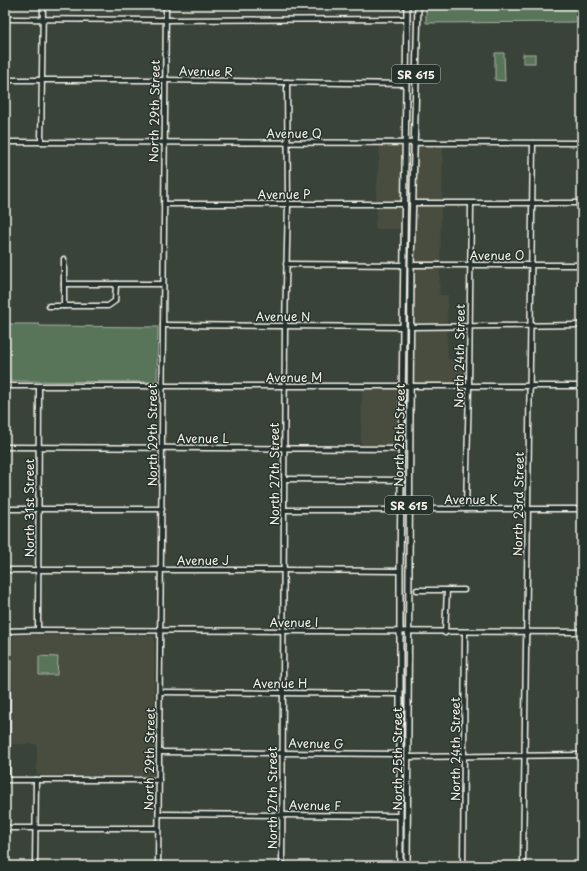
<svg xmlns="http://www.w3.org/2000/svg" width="587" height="871" viewBox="0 0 587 871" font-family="'Playpen Sans',sans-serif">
  <rect width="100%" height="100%" fill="#3a4339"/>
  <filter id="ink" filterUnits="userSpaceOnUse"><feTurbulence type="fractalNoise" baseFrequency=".025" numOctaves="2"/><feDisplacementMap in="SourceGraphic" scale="8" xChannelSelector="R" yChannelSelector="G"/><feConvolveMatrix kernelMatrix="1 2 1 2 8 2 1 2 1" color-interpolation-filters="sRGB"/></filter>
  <g filter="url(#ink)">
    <g fill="#484e41">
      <path d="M 380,146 L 403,146 L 403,201 L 376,201 Z"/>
      <path d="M 415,146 L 443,146 L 442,201 L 414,201 Z"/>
      <path d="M 377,206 L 403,206 L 403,229 L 375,229 Z"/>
      <path d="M 414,206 L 441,206 L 440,263 L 413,263 Z"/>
      <path d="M 406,263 L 409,266 L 408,384 L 404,384 Z"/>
      <path d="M 413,267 L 440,267 L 439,295 L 448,295 L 447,324 L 413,325 Z"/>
      <path d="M 413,329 L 447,329 L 448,359 L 467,359 L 467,385 L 412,384 Z"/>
      <path d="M 362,389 L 400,389 L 399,446 L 361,446 Z"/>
      <path d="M 16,635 L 154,636 L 154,774 L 151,776 L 37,775 L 37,744 L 11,744 L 13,638 Z"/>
    </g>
    <g fill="#59745a" stroke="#a6b2a1">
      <path d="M 426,5 L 582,5 L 582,22 L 426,23 Z"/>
      <path d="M 495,53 L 504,53 L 505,81 L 495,80 Z"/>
      <rect x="523" y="54" width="12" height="9"/>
      <path d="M 5,324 L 39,324 L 40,326 L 158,327 L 157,382 L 5,381 Z"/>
      <path d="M 39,656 L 58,657 L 57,675 L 39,675 Z"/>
    </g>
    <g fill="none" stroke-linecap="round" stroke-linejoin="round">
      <defs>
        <g id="minor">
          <path d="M 5,19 L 165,20 L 407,19"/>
          <path d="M 5,80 L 165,80 L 406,84"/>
          <path d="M 5,142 L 582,143"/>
          <path d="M 41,142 L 43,5"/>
          <path d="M 412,203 L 582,203"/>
          <path d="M 164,204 L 405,204"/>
          <path d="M 286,264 L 404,265"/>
          <path d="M 411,265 L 582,265"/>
          <path d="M 64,284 L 163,284"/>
          <path d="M 49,306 L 108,306 L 115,301 L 116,284"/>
          <path d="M 64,306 L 64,259"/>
          <path d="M 163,325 L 403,327"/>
          <path d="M 411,327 L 582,325"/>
          <path d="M 5,386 L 582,386"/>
          <path d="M 5,447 L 401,449"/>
          <path d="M 284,479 L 401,480"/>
          <path d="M 5,509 L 162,509"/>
          <path d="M 409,509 L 582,509"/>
          <path d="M 466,509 L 469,387 L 471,204"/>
          <path d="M 284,510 L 401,510"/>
          <path d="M 5,570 L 284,570 L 400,571"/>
          <path d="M 417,590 L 464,590"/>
          <path d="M 38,630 L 39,387"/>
          <path d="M 5,631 L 38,630 L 582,632"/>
          <path d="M 445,633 L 447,590"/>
          <path d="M 160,692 L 400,694"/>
          <path d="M 159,752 L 400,754"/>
          <path d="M 408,757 L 582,755"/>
          <path d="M 5,780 L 159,780"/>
          <path d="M 7,780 L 8,631"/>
          <path d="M 159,814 L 400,816"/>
          <path d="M 5,828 L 158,828"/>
          <path d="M 35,866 L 36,780"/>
          <path d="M 158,866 L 166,5"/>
          <path d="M 282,866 L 285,326 L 288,204 L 287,82"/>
          <path d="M 463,866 L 465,633"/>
          <path d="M 523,866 L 533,143"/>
        </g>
        <g id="major">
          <path d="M 400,866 L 400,571 L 407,5"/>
          <path d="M 407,866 L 411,265 L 418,5"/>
        </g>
      </defs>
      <use href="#minor" stroke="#f4f1e8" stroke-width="7"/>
      <use href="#major" stroke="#f4f1e8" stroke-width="8"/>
      <use href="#minor" stroke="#26332d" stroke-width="4"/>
      <use href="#major" stroke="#26332d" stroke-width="5"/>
    </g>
  </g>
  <g text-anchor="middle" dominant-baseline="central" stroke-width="3" stroke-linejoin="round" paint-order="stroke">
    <g fill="#26332d" stroke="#b6b8b0" stroke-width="1">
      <rect x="392" y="65" width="48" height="18" rx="3"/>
      <rect x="385" y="496" width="48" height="18" rx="3"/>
    </g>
    <g font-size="11" font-weight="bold" fill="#f4f1e8">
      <text x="416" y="74">SR 615</text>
      <text x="409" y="505">SR 615</text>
    </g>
    <g font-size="12" fill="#f4f1e8" stroke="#26332d">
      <text transform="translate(206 71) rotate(1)">Avenue R</text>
      <text transform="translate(154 111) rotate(-89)">North 29th Street</text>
      <text x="294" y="133">Avenue Q</text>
      <text x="284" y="194">Avenue P</text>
      <text x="497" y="255">Avenue O</text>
      <text x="283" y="316">Avenue N</text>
      <text transform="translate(459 356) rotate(-89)">North 24th Street</text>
      <text x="294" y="377">Avenue M</text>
      <text transform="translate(152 435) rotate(-90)">North 29th Street</text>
      <text transform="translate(399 435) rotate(-89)">North 25th Street</text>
      <text x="203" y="438">Avenue L</text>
      <text transform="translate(274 474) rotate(-90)">North 27th Street</text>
      <text x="471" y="499">Avenue K</text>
      <text transform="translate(518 504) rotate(-89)">North 23rd Street</text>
      <text transform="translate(29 508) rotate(-90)">North 31st Street</text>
      <text x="203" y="560">Avenue J</text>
      <text x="294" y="622">Avenue I</text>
      <text x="280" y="683">Avenue H</text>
      <text transform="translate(316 743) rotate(1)">Avenue G</text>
      <text transform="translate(455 749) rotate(-90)">North 24th Street</text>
      <text transform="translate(149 759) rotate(-89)">North 29th Street</text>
      <text transform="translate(397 759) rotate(-90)">North 25th Street</text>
      <text transform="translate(272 798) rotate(-90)">North 27th Street</text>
      <text transform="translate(315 805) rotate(1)">Avenue F</text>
    </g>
  </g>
  <rect width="587" height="871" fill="none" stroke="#26332d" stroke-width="20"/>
  <rect x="10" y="10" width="567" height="851" fill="none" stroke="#f4f1e8" stroke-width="1.5" filter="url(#ink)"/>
</svg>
